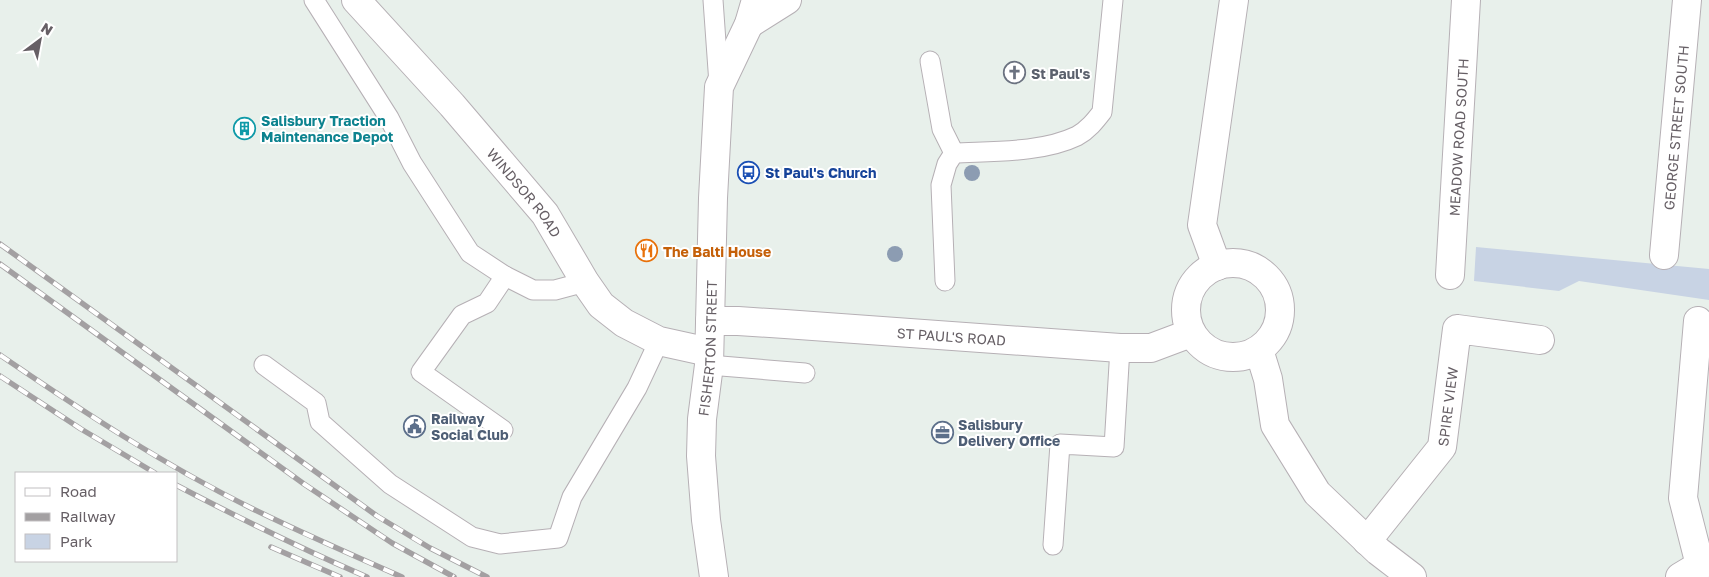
<svg xmlns="http://www.w3.org/2000/svg" width="1709" height="577" viewBox="0 0 1709 577" font-family="'Golos Text',sans-serif">
  <rect width="100%" height="100%" fill="#e8f0eb"/>
  <path fill="#c8d3e4" d="M 1476,247 L 1709,269 L 1709,300 L 1579,281 L 1559,291 L 1474,281 Z"/>
  <g fill="none" stroke-linecap="round" stroke-linejoin="round">
    <defs>
      <g id="service">
        <path d="M 314,0 L 389,118 L 412,163 L 470,253 L 505,276 L 533,290 L 555,290 L 585,282"/>
        <path d="M 713,0 L 719,84"/>
        <path d="M 930,61 L 942,129 L 954,153"/>
        <path d="M 945,281 L 941,185 L 947,164 L 954,153 C 992,151 1042,153 1077,136 C 1088,130 1095,121 1102,112 L 1113,0"/>
        <path d="M 264,365 L 316,403 L 320,422 L 390,484 L 472,537 L 500,544 L 558,538 L 572,497 L 637,388 L 659,341"/>
        <path d="M 709,365 L 805,373"/>
        <path d="M 503,430 L 421,372 L 462,315 L 487,303 L 505,276"/>
        <path d="M 1053,545 L 1060,444 L 1114,447 L 1120,348"/>
      </g>
      <g id="minor">
        <path id="s1" d="M 356,0 L 452,105 L 545,214 L 585,282 L 601,305 L 624,323 L 659,341 L 709,352"/>
        <path id="s2" d="M 1664,255 L 1687,0"/>
        <circle cx="1233" cy="310" r="47"/>
        <path d="M 1217,266 L 1202,225 L 1234,0"/>
        <path id="s3" d="M 1450,275 L 1466,0"/>
        <path id="s4" d="M 710,321 L 738,321 L 785,324 L 1120,348 L 1151,348 L 1191,333"/>
        <path d="M 1698,321 L 1683,498 L 1700,565"/>
        <path d="M 1259,350 L 1268,379 L 1275,425 L 1317,493 L 1378,551 L 1412,577"/>
        <path id="s5" d="M 1367,541 L 1442,447 L 1457,329 L 1540,340"/>
        <path d="M 1680,577 L 1700,565 L 1709,562"/>
      </g>
      <g id="tertiary">
        <path d="M 749,24 L 787,0"/>
        <path id="s6" d="M 714,577 L 706,520 L 701,456 L 702,419 L 709,365 L 713,198 L 719,87 L 749,24 L 756,0"/>
      </g>
    </defs>
    <use href="#service" stroke="#b6b0b5" stroke-width="21"/>
    <use href="#minor" stroke="#b6b0b5" stroke-width="30"/>
    <use href="#tertiary" stroke="#b6b0b5" stroke-width="30"/>
    <use href="#service" stroke="#fff" stroke-width="19"/>
    <use href="#minor" stroke="#fff" stroke-width="28"/>
    <use href="#tertiary" stroke="#fff" stroke-width="28"/>
    <defs>
      <g id="rail">
        <path d="M 0,244 L 377,516 L 430,548 L 487,577"/>
        <path d="M 0,264 L 304,484 L 392,543 L 454,577"/>
        <path d="M 0,355 C 82,411 164,465 253,509 C 302,533 352,555 402,577"/>
        <path d="M 0,376 L 81,429 L 155,473"/>
        <path d="M 176,485 C 239,518 302,549 367,577"/>
        <path d="M 271,547 L 340,577"/>
      </g>
    </defs>
    <use href="#rail" stroke="#a3a0a2" stroke-width="5.5"/>
    <use href="#rail" stroke="#fff" stroke-width="4" stroke-dasharray="11" stroke-linecap="butt"/>
  </g>
  <g fill="#8c9cb2">
    <circle cx="972" cy="173" r="8"/>
    <circle cx="895" cy="254" r="8"/>
  </g>
  <defs>
    <symbol id="church-ring" viewBox="-11 -11 22 22"><circle r="9.5" fill="#fff" stroke="#6b7280" stroke-width="1.5"/><path d="M-1.2-6h2.4v3.5h3.3v2.4h-3.3V6h-2.4V-.1h-3.3v-2.4h3.3Z" fill="#6b7280"/></symbol>
    <symbol id="building-ring" viewBox="-11 -11 22 22"><circle r="9.5" fill="#fff" stroke="#0f9aa8" stroke-width="1.5"/><path d="M-4-6H4V6H1V3H-1V6H-4ZM-2.5-4.3h1.7v1.8h-1.7ZM.8-4.3h1.7v1.8H.8ZM-2.5-1h1.7V.8h-1.7ZM.8-1h1.7V.8H.8Z" fill="#0f9aa8"/></symbol>
    <symbol id="bus-ring" viewBox="-11 -11 22 22"><circle r="9.5" fill="#fff" stroke="#1a4fb4" stroke-width="1.5"/><path d="M-5-6H5V4H4V6H2V4H-2V6H-4V4H-5ZM-3.5-4V0h7V-4ZM-3.5 1.2v1.5H-2V1.2ZM2 1.2v1.5H3.5V1.2Z" fill="#1a4fb4"/></symbol>
    <symbol id="restaurant-ring" viewBox="-11 -11 22 22"><circle r="9.5" fill="#fff" stroke="#e8710a" stroke-width="1.5"/><path d="M-5-6h1v4h1v-4h1v4h1v-4h1v5L-1.5 .5V6h-2V.5L-5-1ZM5-6V6H3V1.5H1.5Q1.5-4 5-6Z" fill="#e8710a"/></symbol>
    <symbol id="civic-ring" viewBox="-11 -11 22 22"><circle r="9.5" fill="#fff" stroke="#5c6f8a" stroke-width="1.5"/><path d="M-.6-6.5H3V-4.5H.6V-3L4-1V1h2V6H-6V1h2V-1L-.6-3ZM-1.2 2.5V6h2.4V2.5Z" fill="#5c6f8a"/></symbol>
    <symbol id="office-ring" viewBox="-11 -11 22 22"><circle r="9.5" fill="#fff" stroke="#5c6f8a" stroke-width="1.5"/><path d="M-6-3h4V-5.5h4V-3h4V5H-6ZM-1-4.5V-3h2v-1.5ZM-6 0V1H6V0Z" fill="#5c6f8a"/></symbol>
  </defs>
  <g fill-rule="evenodd">
    <use href="#church-ring" x="1002" y="60" width="25" height="25"/>
    <use href="#building-ring" x="232" y="116" width="25" height="25"/>
    <use href="#bus-ring" x="736" y="160" width="25" height="25"/>
    <use href="#restaurant-ring" x="634" y="238" width="25" height="25"/>
    <use href="#civic-ring" x="402" y="414" width="25" height="25"/>
    <use href="#office-ring" x="930" y="420" width="25" height="25"/>
  </g>
  <g text-anchor="middle" dominant-baseline="central" stroke-width="4" stroke-linejoin="round" paint-order="stroke">
    <g font-size="14" font-weight="bold" fill="#5b616d" stroke="#fff" text-anchor="start">
      <text x="1031" y="73">St Paul's</text>
    </g>
    <g font-size="14" font-weight="bold" fill="#0d838f" stroke="#fff" text-anchor="start">
      <text x="261" y="120">Salisbury Traction<tspan x="261" dy="16">Maintenance Depot</tspan></text>
    </g>
    <g font-size="14" fill="#665f65" stroke="#fff">
      <text stroke="none"><textPath href="#s2" startOffset="128">GEORGE STREET SOUTH</textPath></text>
      <text stroke="none"><textPath href="#s3" startOffset="138">MEADOW ROAD SOUTH</textPath></text>
      <text stroke="none"><textPath href="#s1" startOffset="256">WINDSOR ROAD</textPath></text>
      <text stroke="none"><textPath href="#s4" startOffset="242">ST PAUL'S ROAD</textPath></text>
      <text stroke="none"><textPath href="#s6" startOffset="230">FISHERTON STREET</textPath></text>
      <text stroke="none"><textPath href="#s5" startOffset="161">SPIRE VIEW</textPath></text>
    </g>
    <g font-size="14" font-weight="bold" fill="#164399" stroke="#fff" text-anchor="start">
      <text x="765" y="172">St Paul's Church</text>
    </g>
    <g font-size="14" font-weight="bold" fill="#c56008" stroke="#fff" text-anchor="start">
      <text x="663" y="251">The Balti House</text>
    </g>
    <g font-size="14" font-weight="bold" fill="#4e5e75" stroke="#fff" text-anchor="start">
      <text x="431" y="418">Railway<tspan x="431" dy="16">Social Club</tspan></text>
      <text x="958" y="424">Salisbury<tspan x="958" dy="16">Delivery Office</tspan></text>
    </g>
  </g>
  <rect x="15" y="472" width="162" height="90" fill="#ffffff" stroke="#c2bfc1"/>
  <rect x="25" y="488" width="25" height="8" fill="#ffffff" stroke="#c2bfc1"/>
  <text x="60" y="497" font-size="15" fill="#665f65">Road</text>
  <rect x="25" y="513" width="25" height="8" fill="#a3a0a2" stroke="#c2bfc1"/>
  <text x="60" y="522" font-size="15" fill="#665f65">Railway</text>
  <rect x="25" y="534" width="25" height="15" fill="#c8d3e4" stroke="#c2bfc1"/>
  <text x="60" y="547" font-size="15" fill="#665f65">Park</text>
  <g transform="translate(40 40) rotate(32)" stroke="#ffffff" stroke-width="4" paint-order="stroke">
  <path d="M0-4L9 19L0 12L-9 19Z" fill="#665f65"/>
  <text y="-8" font-size="14" font-weight="bold" text-anchor="middle" fill="#665f65">N</text>
  </g>
</svg>
